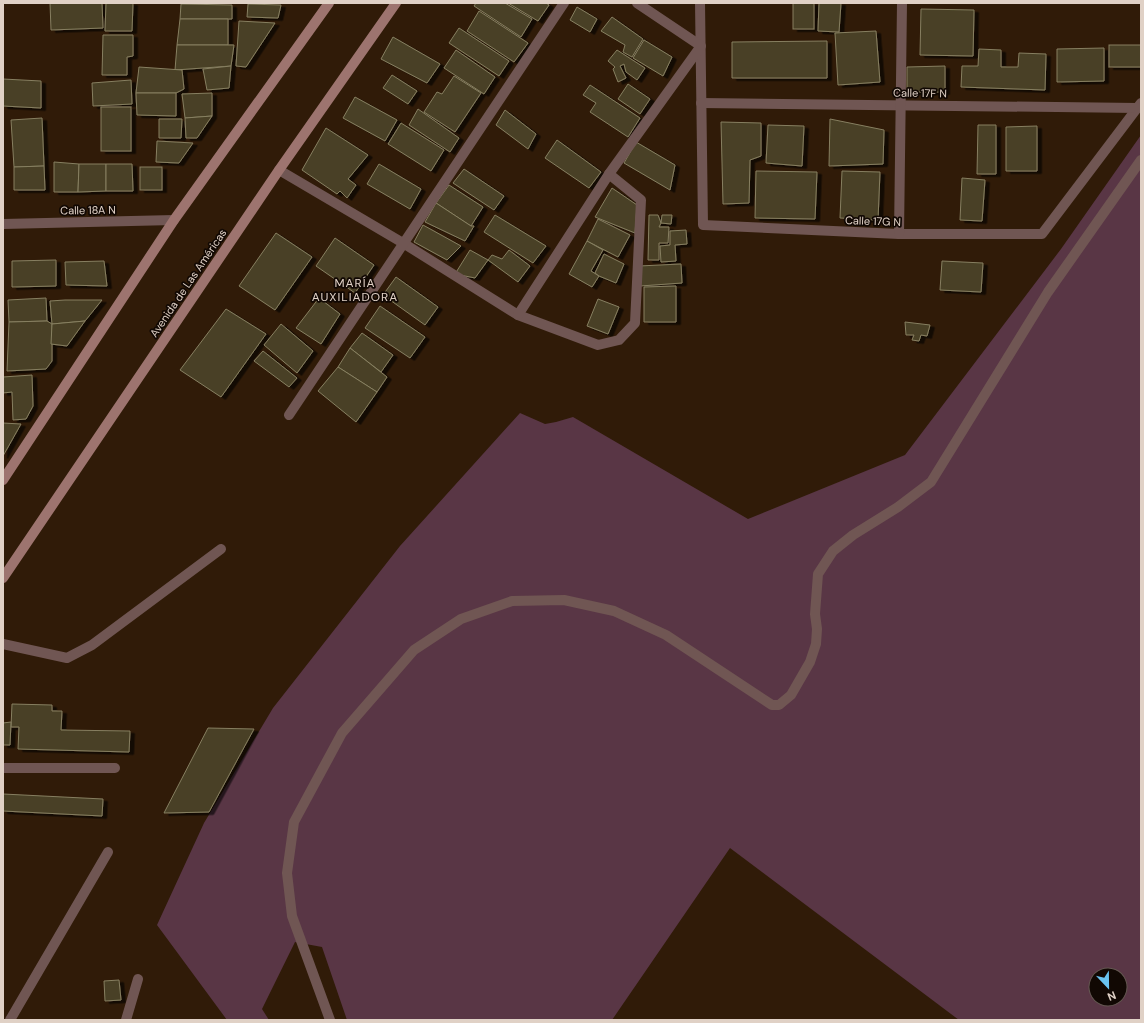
<svg xmlns="http://www.w3.org/2000/svg" width="1144" height="1023" viewBox="0 0 1144 1023" font-family="'DM Sans',sans-serif">
  <defs>
    <filter id="shadow"><feDropShadow dx="4.5" dy="2.5" stdDeviation="0" flood-color="#0009"/></filter>
  </defs>
  <rect width="100%" height="100%" fill="#301b08"/>
  <path fill="#593645" fill-rule="evenodd" d="M 1141,135 L 1141,1020 L 959,1020 L 730,848 L 612,1020 L 347,1020 L 322,947 L 295,942 L 262,1009 L 269,1020 L 227,1020 L 157,925 L 204,823 L 273,708 L 400,546 L 520,413 L 545,424 L 556,422 L 573,417 L 748,519 L 905,455 L 1061,249 ZM 1096,975 L 1120,975 L 1120,999 L 1096,999 Z"/>
  <g fill="#484125" stroke="#877f61" filter="url(#shadow)">
    <path d="M 50,3 L 102,3 L 103,28 L 51,30 Z"/>
    <path d="M 106,3 L 133,3 L 132,31 L 105,31 Z"/>
    <path d="M 476,3 L 505,3 L 532,19 L 521,37 L 474,6 Z"/>
    <path d="M 508,3 L 546,3 L 549,5 L 538,21 Z"/>
    <rect x="793" y="3" width="21" height="26"/>
    <path d="M 819,3 L 841,3 L 839,32 L 818,31 Z"/>
    <path d="M 181,4 L 232,5 L 232,19 L 180,19 Z"/>
    <path d="M 248,4 L 281,5 L 278,18 L 247,17 Z"/>
    <path d="M 577,7 L 597,19 L 590,32 L 570,20 Z"/>
    <path d="M 921,9 L 974,10 L 973,56 L 920,55 Z"/>
    <path d="M 479,11 L 528,43 L 514,62 L 467,31 Z"/>
    <path d="M 612,17 L 643,39 L 632,57 L 623,52 L 625,45 L 601,31 Z"/>
    <path d="M 180,19 L 228,19 L 228,45 L 177,45 Z"/>
    <path d="M 239,21 L 275,23 L 246,67 L 236,66 Z"/>
    <path d="M 459,28 L 509,61 L 499,76 L 449,43 Z"/>
    <path d="M 876,31 L 880,82 L 838,85 L 835,33 Z"/>
    <path d="M 103,35 L 133,35 L 133,56 L 127,57 L 127,75 L 102,75 Z"/>
    <path d="M 393,37 L 440,64 L 427,83 L 381,59 Z"/>
    <path d="M 644,40 L 672,57 L 663,76 L 633,58 Z"/>
    <path d="M 827,41 L 827,78 L 732,78 L 732,42 Z"/>
    <path d="M 177,45 L 234,45 L 231,66 L 175,70 Z"/>
    <rect x="1109" y="45" width="32" height="22"/>
    <path d="M 1104,48 L 1104,81 L 1057,82 L 1057,49 Z"/>
    <path d="M 979,49 L 1001,50 L 1001,67 L 1018,67 L 1019,53 L 1046,54 L 1045,90 L 961,87 L 962,66 L 978,66 Z"/>
    <path d="M 456,50 L 495,77 L 484,94 L 444,68 Z"/>
    <path d="M 617,50 L 645,68 L 637,80 L 626,72 L 624,64 L 620,66 L 626,78 L 618,82 L 613,69 L 615,67 L 608,61 Z"/>
    <path d="M 231,66 L 229,88 L 207,90 L 203,69 Z"/>
    <path d="M 945,66 L 945,92 L 907,92 L 907,67 Z"/>
    <path d="M 139,67 L 182,70 L 184,89 L 176,93 L 136,93 Z"/>
    <path d="M 392,75 L 417,91 L 408,104 L 383,88 Z"/>
    <path d="M 454,76 L 481,93 L 455,132 L 424,112 L 437,92 L 442,94 Z"/>
    <path d="M 3,79 L 41,81 L 41,108 L 3,106 Z"/>
    <path d="M 131,80 L 132,104 L 93,106 L 92,83 Z"/>
    <path d="M 628,84 L 650,99 L 640,114 L 618,99 Z"/>
    <path d="M 590,85 L 640,118 L 628,137 L 590,112 L 596,103 L 583,95 Z"/>
    <path d="M 136,93 L 176,93 L 176,116 L 137,115 Z"/>
    <path d="M 212,93 L 212,116 L 185,118 L 182,94 Z"/>
    <path d="M 355,97 L 397,120 L 385,141 L 343,118 Z"/>
    <rect x="101" y="107" width="30" height="44"/>
    <path d="M 418,109 L 459,138 L 450,152 L 409,125 Z"/>
    <path d="M 505,110 L 536,134 L 528,149 L 496,125 Z"/>
    <path d="M 212,116 L 197,138 L 186,138 L 185,118 Z"/>
    <path d="M 42,118 L 44,166 L 14,167 L 11,120 Z"/>
    <path d="M 159,119 L 182,119 L 181,138 L 159,138 Z"/>
    <path d="M 830,119 L 884,130 L 883,164 L 829,166 Z"/>
    <path d="M 721,122 L 761,123 L 761,156 L 750,160 L 749,203 L 723,204 Z"/>
    <path d="M 401,123 L 444,150 L 431,171 L 388,144 Z"/>
    <path d="M 768,125 L 804,126 L 802,166 L 766,163 Z"/>
    <path d="M 978,125 L 996,125 L 996,174 L 977,174 Z"/>
    <path d="M 1037,126 L 1037,171 L 1006,171 L 1006,127 Z"/>
    <path d="M 326,128 L 368,155 L 348,179 L 356,185 L 347,198 L 340,191 L 337,194 L 302,170 Z"/>
    <path d="M 557,140 L 601,172 L 589,188 L 545,158 Z"/>
    <path d="M 157,141 L 193,143 L 179,163 L 156,162 Z"/>
    <path d="M 636,142 L 675,165 L 670,190 L 624,163 Z"/>
    <path d="M 54,162 L 79,164 L 78,192 L 54,192 Z"/>
    <path d="M 79,164 L 106,164 L 106,191 L 78,192 Z"/>
    <path d="M 106,164 L 132,164 L 133,191 L 106,191 Z"/>
    <path d="M 379,164 L 421,189 L 410,209 L 367,184 Z"/>
    <path d="M 44,166 L 45,190 L 14,190 L 14,167 Z"/>
    <rect x="140" y="167" width="22" height="23"/>
    <path d="M 464,169 L 504,196 L 494,210 L 453,183 Z"/>
    <path d="M 756,171 L 817,172 L 815,219 L 755,218 Z"/>
    <path d="M 842,171 L 880,172 L 878,220 L 840,218 Z"/>
    <path d="M 962,178 L 985,180 L 982,221 L 960,220 Z"/>
    <path d="M 449,185 L 483,207 L 471,226 L 436,203 Z"/>
    <path d="M 612,188 L 637,205 L 635,233 L 595,217 Z"/>
    <path d="M 436,203 L 471,226 L 474,226 L 465,241 L 425,222 Z"/>
    <path d="M 495,215 L 546,246 L 533,263 L 484,232 Z"/>
    <path d="M 649,215 L 658,215 L 661,223 L 659,227 L 669,227 L 668,243 L 659,243 L 659,260 L 648,260 Z"/>
    <path d="M 662,215 L 672,215 L 671,224 L 661,223 Z"/>
    <path d="M 598,219 L 630,235 L 618,257 L 587,241 Z"/>
    <path d="M 423,225 L 461,246 L 447,260 L 414,242 Z"/>
    <path d="M 686,230 L 687,244 L 675,245 L 676,261 L 661,262 L 660,246 L 670,245 L 670,231 Z"/>
    <path d="M 276,233 L 312,257 L 275,310 L 239,286 Z"/>
    <path d="M 335,238 L 374,265 L 355,293 L 316,266 Z"/>
    <path d="M 587,241 L 603,250 L 591,271 L 599,276 L 592,287 L 569,274 Z"/>
    <path d="M 470,250 L 488,260 L 475,278 L 455,274 Z"/>
    <path d="M 509,250 L 530,266 L 518,282 L 488,260 L 492,255 L 502,259 Z"/>
    <path d="M 604,254 L 624,264 L 616,283 L 599,276 L 595,273 Z"/>
    <path d="M 56,260 L 56,286 L 12,287 L 12,261 Z"/>
    <path d="M 104,261 L 107,286 L 66,285 L 65,262 Z"/>
    <path d="M 942,261 L 983,263 L 981,292 L 940,290 Z"/>
    <path d="M 681,264 L 682,283 L 640,286 L 639,266 Z"/>
    <path d="M 396,277 L 438,307 L 425,325 L 383,295 Z"/>
    <path d="M 676,286 L 676,322 L 644,322 L 644,287 Z"/>
    <path d="M 46,298 L 47,321 L 9,322 L 8,300 Z"/>
    <path d="M 319,298 L 340,314 L 321,344 L 296,328 Z"/>
    <path d="M 598,299 L 619,307 L 608,334 L 587,326 Z"/>
    <path d="M 65,300 L 102,300 L 85,321 L 52,324 L 50,301 Z"/>
    <path d="M 380,306 L 425,337 L 410,358 L 365,328 Z"/>
    <path d="M 226,309 L 266,334 L 221,397 L 180,370 Z"/>
    <path d="M 47,321 L 52,324 L 52,361 L 46,369 L 7,371 L 9,322 Z"/>
    <path d="M 85,321 L 67,346 L 51,344 L 52,324 Z"/>
    <path d="M 905,322 L 930,325 L 927,336 L 921,335 L 919,341 L 912,340 L 914,335 L 906,335 Z"/>
    <path d="M 281,324 L 313,351 L 297,373 L 264,345 Z"/>
    <path d="M 362,333 L 393,355 L 381,372 L 350,348 Z"/>
    <path d="M 350,348 L 387,377 L 377,392 L 338,367 Z"/>
    <path d="M 263,351 L 297,378 L 289,387 L 254,361 Z"/>
    <path d="M 338,367 L 377,392 L 356,422 L 318,391 Z"/>
    <path d="M 32,375 L 33,406 L 26,419 L 13,420 L 12,392 L 3,393 L 3,377 Z"/>
    <path d="M 3,423 L 21,424 L 3,456 Z"/>
    <path d="M 12,704 L 52,705 L 52,711 L 62,711 L 61,730 L 130,731 L 129,752 L 18,749 L 19,727 L 11,727 Z"/>
    <path d="M 11,722 L 10,745 L 3,745 L 3,723 Z"/>
    <path d="M 208,728 L 254,729 L 209,812 L 164,813 Z"/>
    <path d="M 3,794 L 103,799 L 102,816 L 3,811 Z"/>
    <path d="M 119,980 L 121,1000 L 105,1001 L 104,981 Z"/>
  </g>
  <g fill="none" stroke-linecap="round" stroke-linejoin="round">
    <g stroke="#705653" stroke-width="10">
      <path d="M 3,644 L 67,658 L 92,645 L 221,549"/>
      <path d="M 3,768 L 115,768"/>
      <path d="M 330,1020 L 292,916 L 287,873 L 294,822 L 342,733 L 414,650 L 461,619 L 512,601 L 564,600 L 614,611 L 666,635 L 772,705 L 779,705 L 791,695 L 810,662 L 816,644 L 817,629 L 815,614 L 818,574 L 833,551 L 853,535 L 898,507 L 931,482 L 1048,292 L 1141,160"/>
    </g>
    <g stroke="#705653" stroke-width="10">
      <path d="M 700,3 L 703,225 L 899,234 L 1042,234 L 1141,103"/>
      <path d="M 701,103 L 1138,108"/>
      <path d="M 279,170 L 403,243 L 518,315 L 598,345 L 619,340 L 635,323 L 641,200 L 609,174"/>
      <path d="M 3,224 L 174,220"/>
      <path d="M 899,234 L 902,3"/>
      <path d="M 518,315 L 609,174 L 701,46 L 637,3"/>
      <path d="M 289,415 L 564,3"/>
      <path d="M 10,1020 L 108,852"/>
      <path d="M 126,1020 L 138,979"/>
    </g>
    <g stroke="#9d746f" stroke-width="10">
      <path d="M 3,480 L 174,220 L 329,3"/>
      <path d="M 3,578 L 279,170 L 396,3"/>
    </g>
  </g>
  <g text-anchor="middle" dominant-baseline="central" stroke-width="3.5" stroke-linejoin="round" paint-order="stroke">
    <g font-size="11" fill="#e0d1c6" stroke="#110803">
      <text transform="translate(920 93) rotate(1)">Calle 17F N</text>
      <text transform="translate(88 210) rotate(-1)">Calle 18A N</text>
      <text transform="translate(873 221) rotate(2)">Calle 17G N</text>
      <text transform="translate(188 283) rotate(-56)">Avenida de Las Américas</text>
    </g>
    <g font-size="12" letter-spacing="1" fill="#e0d1c6" stroke="#110803">
      <text x="355" y="283">MARÍA<tspan x="355" dy="14">AUXILIADORA</tspan></text>
    </g>
  </g>
  <rect width="1144" height="1023" fill="none" stroke="#e0d1c6" stroke-width="8"/>
  <g transform="translate(1108 987) rotate(158)"><circle r="19" fill="#110803" stroke="#645851"/>
  <path d="M0-3L7 15L0 10L-7 15Z" fill="#69c3f1"/>
  <text y="-6" font-size="11" font-weight="bold" text-anchor="middle" fill="#e0d1c6">N</text>
  </g>
</svg>
